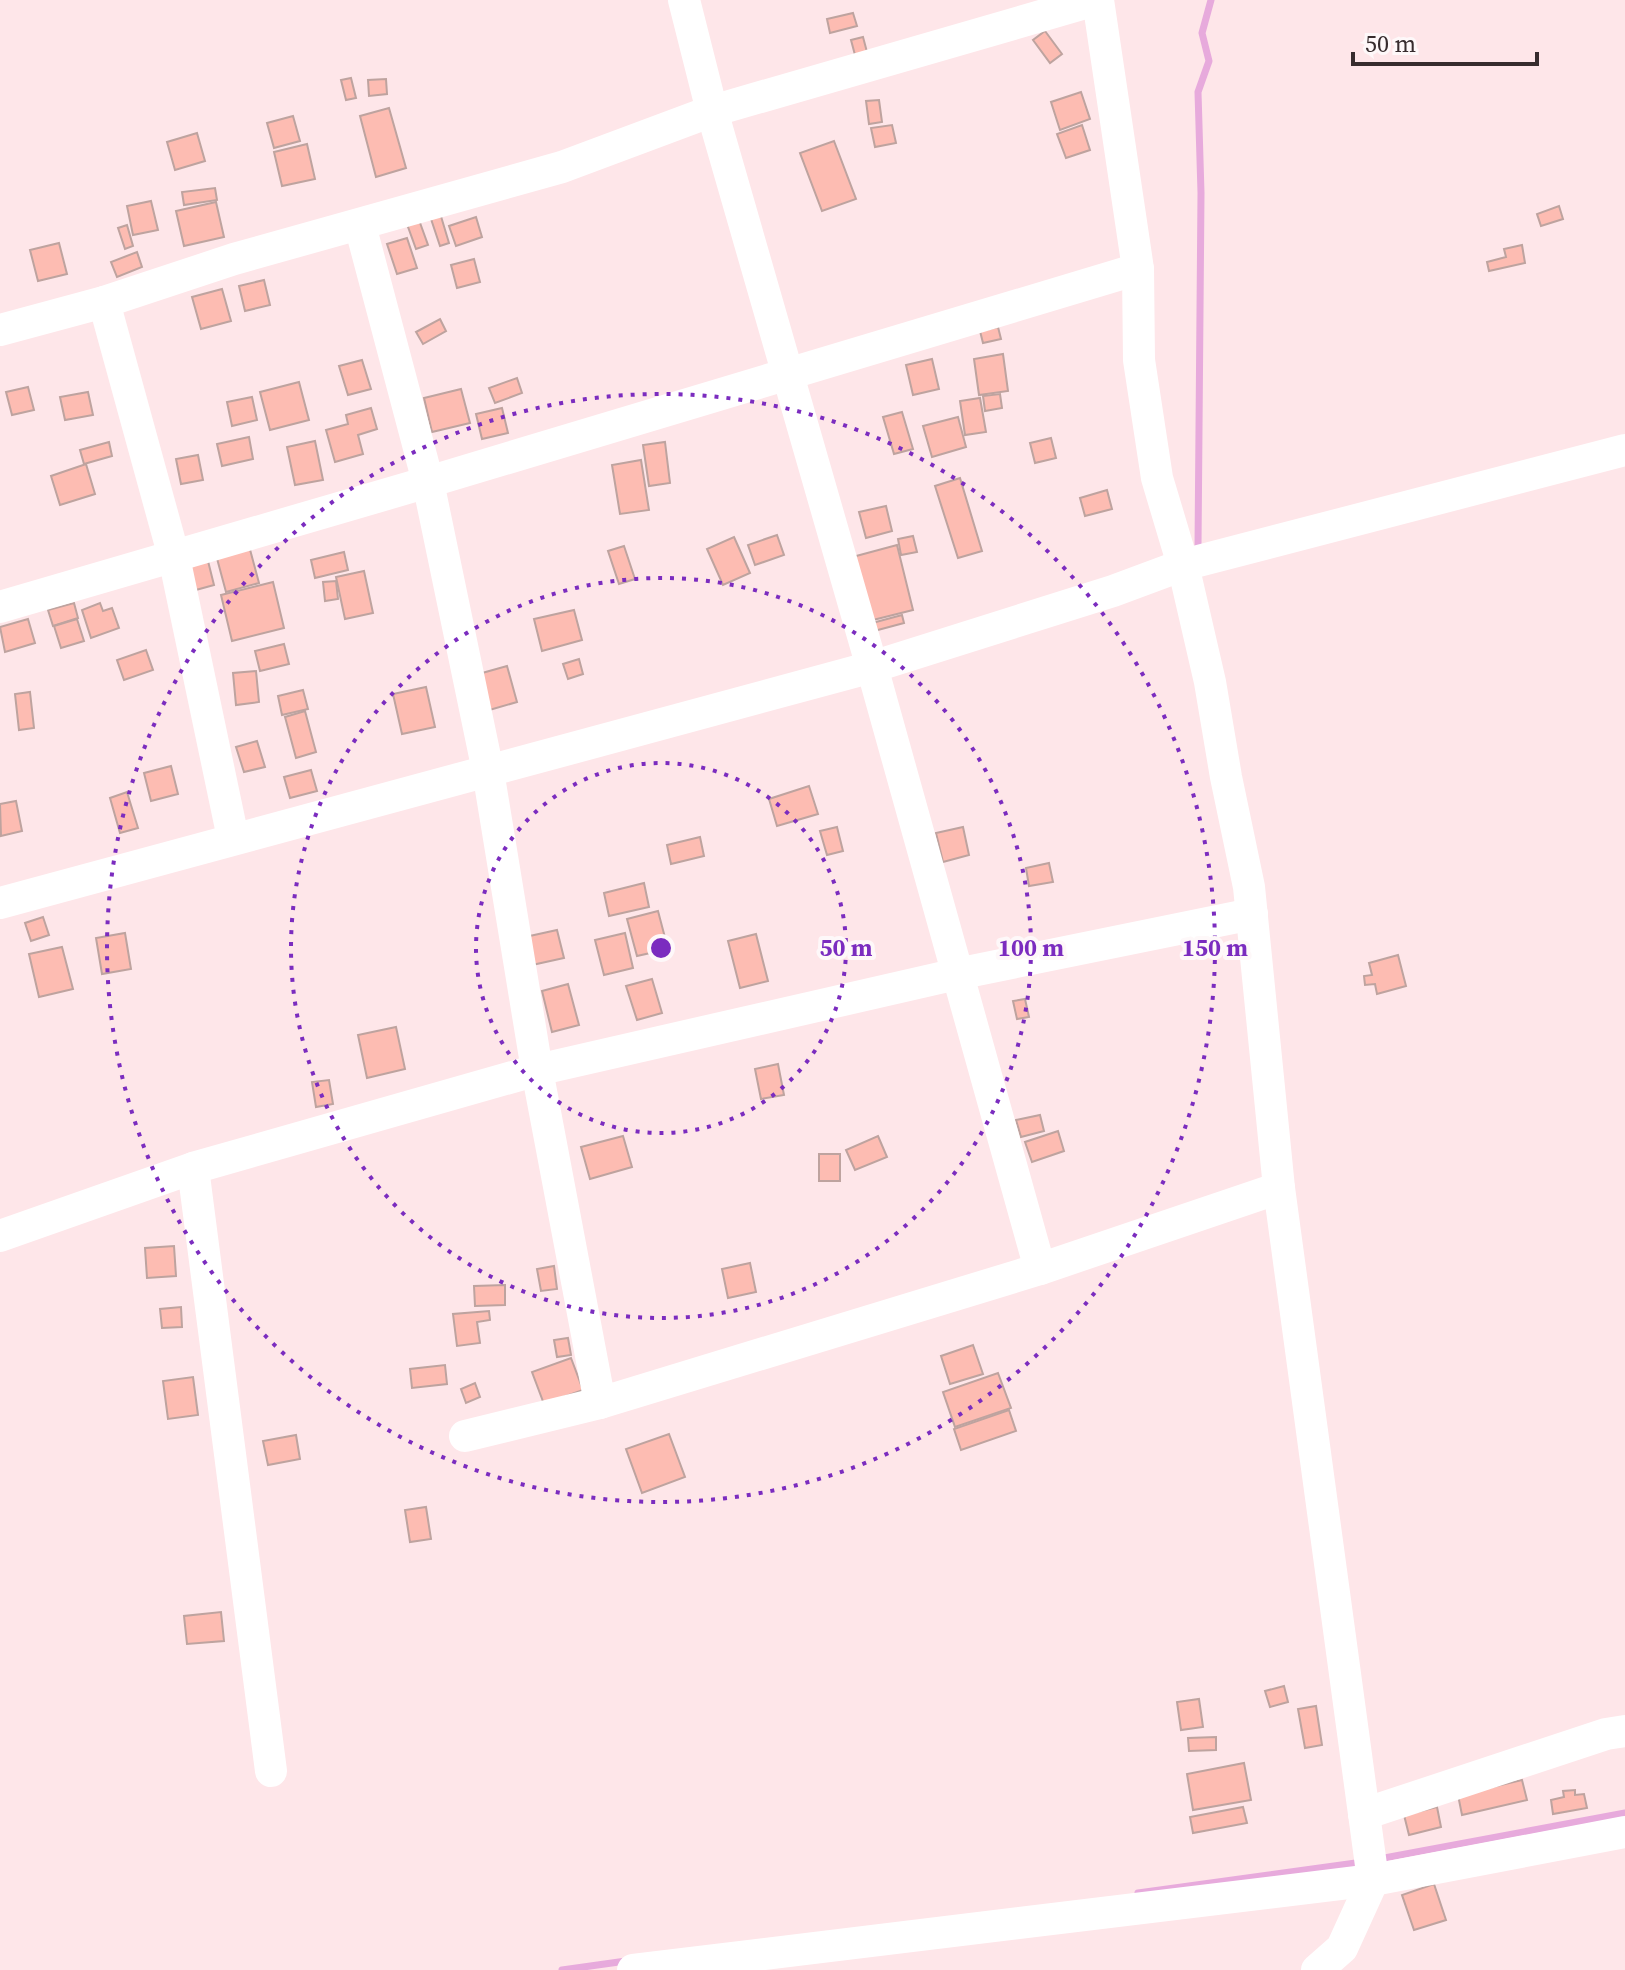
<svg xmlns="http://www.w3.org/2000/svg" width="1625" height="1970" viewBox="0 0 1625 1970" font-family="'Source Serif 4',serif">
  <rect width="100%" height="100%" fill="#fee6e9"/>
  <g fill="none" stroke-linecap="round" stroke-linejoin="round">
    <g stroke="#e7aadc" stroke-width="7">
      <path d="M 1198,547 L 1201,193 L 1198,92 L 1209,61 L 1202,33 L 1211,0"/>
      <path d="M 1379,1859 L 1625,1813"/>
      <path d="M 1138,1893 L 1363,1862"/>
      <path d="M 562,1970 L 626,1961"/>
    </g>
  </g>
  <g fill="#fdbcb2" stroke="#bea39f" stroke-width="2">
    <path d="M 853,13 L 857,26 L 830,33 L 827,19 Z"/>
    <path d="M 1045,31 L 1062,54 L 1050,63 L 1033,40 Z"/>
    <path d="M 863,37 L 867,52 L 855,55 L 851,40 Z"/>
    <path d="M 351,78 L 356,98 L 346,100 L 341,80 Z"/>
    <path d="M 386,79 L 387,94 L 369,96 L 368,80 Z"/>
    <path d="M 1081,92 L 1090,119 L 1060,130 L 1051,102 Z"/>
    <path d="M 879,100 L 882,122 L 869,124 L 866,101 Z"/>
    <path d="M 389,108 L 406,168 L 376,177 L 360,116 Z"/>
    <path d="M 293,116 L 300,141 L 274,148 L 267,123 Z"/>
    <path d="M 892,125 L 896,143 L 875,147 L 871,128 Z"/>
    <path d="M 1082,125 L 1090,150 L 1066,158 L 1057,134 Z"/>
    <path d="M 197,133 L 205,161 L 175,170 L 167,142 Z"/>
    <path d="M 834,141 L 856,199 L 822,211 L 800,153 Z"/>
    <path d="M 307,144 L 315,179 L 282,186 L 274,152 Z"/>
    <path d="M 215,188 L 217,200 L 184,205 L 182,192 Z"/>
    <path d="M 151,201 L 158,230 L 133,235 L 127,206 Z"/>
    <path d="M 216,202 L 224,237 L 184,246 L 176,211 Z"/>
    <path d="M 1559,206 L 1563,219 L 1541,226 L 1537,214 Z"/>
    <path d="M 440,213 L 449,243 L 440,246 L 430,216 Z"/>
    <path d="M 476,217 L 482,237 L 456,246 L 449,226 Z"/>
    <path d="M 419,220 L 428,245 L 416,249 L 407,224 Z"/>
    <path d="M 127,225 L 133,246 L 125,249 L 118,228 Z"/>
    <path d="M 407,238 L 417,268 L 397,274 L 387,244 Z"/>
    <path d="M 59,243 L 67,274 L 38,281 L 30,250 Z"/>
    <path d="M 1522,245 L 1525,263 L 1489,271 L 1487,262 L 1506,257 L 1504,249 Z"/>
    <path d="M 137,252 L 142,267 L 117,277 L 111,262 Z"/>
    <path d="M 474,259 L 480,282 L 457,288 L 451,265 Z"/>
    <path d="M 264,280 L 270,305 L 245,311 L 239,286 Z"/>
    <path d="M 222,289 L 231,321 L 201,329 L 192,297 Z"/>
    <path d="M 440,319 L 446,331 L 423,344 L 416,332 Z"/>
    <path d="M 998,327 L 1001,339 L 983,343 L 980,331 Z"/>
    <path d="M 1003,354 L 1008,391 L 979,395 L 974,359 Z"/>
    <path d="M 932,359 L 939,389 L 913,395 L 906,365 Z"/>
    <path d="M 362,360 L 371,389 L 348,395 L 339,366 Z"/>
    <path d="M 517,378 L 522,393 L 495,403 L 489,388 Z"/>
    <path d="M 299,382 L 309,420 L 270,430 L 260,392 Z"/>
    <path d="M 28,387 L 34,410 L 12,415 L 6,392 Z"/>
    <path d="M 461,389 L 470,423 L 432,432 L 424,398 Z"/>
    <path d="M 88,392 L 93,415 L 65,420 L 60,397 Z"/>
    <path d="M 1000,394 L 1002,408 L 985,411 L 983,396 Z"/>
    <path d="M 252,397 L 257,420 L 232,426 L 227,402 Z"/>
    <path d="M 980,398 L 986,432 L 965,435 L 960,401 Z"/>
    <path d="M 371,408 L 377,429 L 358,435 L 363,454 L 335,462 L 326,430 L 348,424 L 346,415 Z"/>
    <path d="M 502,408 L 508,433 L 482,439 L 476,414 Z"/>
    <path d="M 902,412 L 913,449 L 894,454 L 883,417 Z"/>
    <path d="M 958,417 L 966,447 L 932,457 L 923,426 Z"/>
    <path d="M 249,437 L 253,459 L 222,466 L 217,444 Z"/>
    <path d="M 1051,438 L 1056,458 L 1035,463 L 1030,443 Z"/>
    <path d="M 315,441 L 323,480 L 295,485 L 287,447 Z"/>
    <path d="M 109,442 L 112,456 L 84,464 L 80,450 Z"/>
    <path d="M 665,442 L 670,483 L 649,486 L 643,445 Z"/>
    <path d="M 198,455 L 203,480 L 181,484 L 176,459 Z"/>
    <path d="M 641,460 L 649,510 L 620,514 L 612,465 Z"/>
    <path d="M 86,464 L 95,494 L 60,505 L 51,476 Z"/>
    <path d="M 960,478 L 982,551 L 958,558 L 935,486 Z"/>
    <path d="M 1107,490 L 1112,509 L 1085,516 L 1080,498 Z"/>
    <path d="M 886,506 L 892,531 L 866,538 L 859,512 Z"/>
    <path d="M 777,535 L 784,555 L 755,565 L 748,545 Z"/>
    <path d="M 913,536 L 917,552 L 901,555 L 898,539 Z"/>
    <path d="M 734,537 L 750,573 L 723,585 L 707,549 Z"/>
    <path d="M 248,542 L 259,583 L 226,592 L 215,551 Z"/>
    <path d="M 897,545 L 913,610 L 861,623 L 845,559 Z"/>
    <path d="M 624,546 L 635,579 L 619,584 L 608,551 Z"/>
    <path d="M 344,552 L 348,570 L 315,578 L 311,560 Z"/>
    <path d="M 208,561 L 214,585 L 185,593 L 178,569 Z"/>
    <path d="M 364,571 L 373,613 L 345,619 L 336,577 Z"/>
    <path d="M 336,581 L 338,599 L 325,601 L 323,582 Z"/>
    <path d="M 273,582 L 284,628 L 232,641 L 221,595 Z"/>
    <path d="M 74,603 L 78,618 L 53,626 L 48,610 Z"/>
    <path d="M 100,603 L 103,611 L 112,608 L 119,628 L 91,638 L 82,610 Z"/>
    <path d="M 574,610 L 582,640 L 542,651 L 534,619 Z"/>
    <path d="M 902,615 L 904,623 L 863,634 L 861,626 Z"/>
    <path d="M 28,619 L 35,643 L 5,652 L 0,627 Z"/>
    <path d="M 77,619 L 84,641 L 61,648 L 54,626 Z"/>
    <path d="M 284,644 L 289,664 L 260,671 L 255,651 Z"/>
    <path d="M 146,650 L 153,670 L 124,680 L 117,660 Z"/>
    <path d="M 579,659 L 583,674 L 568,679 L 563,664 Z"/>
    <path d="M 507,666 L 517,702 L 486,711 L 475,675 Z"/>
    <path d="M 256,671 L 259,702 L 236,705 L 233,673 Z"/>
    <path d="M 426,687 L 435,727 L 402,734 L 393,694 Z"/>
    <path d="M 303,690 L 308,709 L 282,715 L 278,696 Z"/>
    <path d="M 30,692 L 34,728 L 19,730 L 15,694 Z"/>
    <path d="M 305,711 L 316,752 L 296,758 L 285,717 Z"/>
    <path d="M 257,741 L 265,767 L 244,772 L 236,747 Z"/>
    <path d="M 171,766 L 178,794 L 151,801 L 144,773 Z"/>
    <path d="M 311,770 L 317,791 L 290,798 L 284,777 Z"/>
    <path d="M 809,786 L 818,814 L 777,826 L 769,799 Z"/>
    <path d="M 127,792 L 138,828 L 120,833 L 110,798 Z"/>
    <path d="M 16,801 L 22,831 L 1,836 L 0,804 Z"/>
    <path d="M 837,827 L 843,851 L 827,855 L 820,831 Z"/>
    <path d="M 963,827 L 969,855 L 943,862 L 936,833 Z"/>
    <path d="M 700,837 L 704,856 L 671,864 L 667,845 Z"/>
    <path d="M 1049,863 L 1053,882 L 1029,886 L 1026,868 Z"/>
    <path d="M 644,883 L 649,907 L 609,916 L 604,893 Z"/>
    <path d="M 658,911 L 668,949 L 637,956 L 627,919 Z"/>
    <path d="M 43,917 L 49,935 L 31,941 L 25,923 Z"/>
    <path d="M 557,930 L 564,958 L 532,965 L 525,937 Z"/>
    <path d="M 125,933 L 131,969 L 102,974 L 96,938 Z"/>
    <path d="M 625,933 L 633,968 L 604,975 L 595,940 Z"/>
    <path d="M 756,934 L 768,981 L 740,988 L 728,941 Z"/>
    <path d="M 62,947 L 73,989 L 39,997 L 29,954 Z"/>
    <path d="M 1398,955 L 1406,986 L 1377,994 L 1375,984 L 1365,985 L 1364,976 L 1372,975 L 1369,963 Z"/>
    <path d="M 652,979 L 662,1013 L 637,1020 L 626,986 Z"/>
    <path d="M 568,984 L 579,1025 L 552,1032 L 542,991 Z"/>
    <path d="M 1025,999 L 1029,1017 L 1017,1019 L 1013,1001 Z"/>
    <path d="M 396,1027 L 405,1069 L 367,1078 L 358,1035 Z"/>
    <path d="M 778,1064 L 784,1095 L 761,1099 L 755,1069 Z"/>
    <path d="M 329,1080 L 333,1104 L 316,1107 L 312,1082 Z"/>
    <path d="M 1040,1115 L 1044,1131 L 1021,1137 L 1016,1120 Z"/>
    <path d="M 1058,1131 L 1064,1151 L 1032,1162 L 1025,1142 Z"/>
    <path d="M 623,1136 L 632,1167 L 590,1179 L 581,1147 Z"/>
    <path d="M 878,1136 L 887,1157 L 855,1170 L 846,1150 Z"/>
    <rect x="819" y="1154" width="21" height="27"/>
    <path d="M 174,1246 L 176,1276 L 147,1278 L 145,1248 Z"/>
    <path d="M 750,1263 L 756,1292 L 728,1298 L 722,1269 Z"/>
    <path d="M 554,1266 L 557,1289 L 541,1291 L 537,1269 Z"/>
    <path d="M 505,1285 L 505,1305 L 475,1306 L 474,1286 Z"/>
    <path d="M 181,1307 L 182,1327 L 162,1328 L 160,1309 Z"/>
    <path d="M 489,1311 L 490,1320 L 477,1322 L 480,1343 L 457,1346 L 453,1314 Z"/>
    <path d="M 568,1338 L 571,1355 L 557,1357 L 554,1340 Z"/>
    <path d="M 973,1345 L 983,1374 L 950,1384 L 941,1356 Z"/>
    <path d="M 571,1358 L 583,1390 L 544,1404 L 532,1372 Z"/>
    <path d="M 445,1365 L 447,1384 L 412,1388 L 410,1369 Z"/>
    <path d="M 998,1373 L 1011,1408 L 955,1427 L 943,1392 Z"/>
    <path d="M 193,1377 L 198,1415 L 168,1419 L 163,1381 Z"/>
    <path d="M 475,1383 L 480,1397 L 466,1403 L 461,1389 Z"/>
    <path d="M 1009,1410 L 1016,1431 L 961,1450 L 954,1429 Z"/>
    <path d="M 669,1434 L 685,1477 L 642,1493 L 626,1449 Z"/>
    <path d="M 296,1435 L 300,1459 L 268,1465 L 263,1441 Z"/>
    <path d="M 426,1507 L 431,1539 L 410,1542 L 405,1510 Z"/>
    <path d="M 221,1612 L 224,1641 L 187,1644 L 184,1616 Z"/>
    <path d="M 1284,1686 L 1288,1702 L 1270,1707 L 1265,1691 Z"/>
    <path d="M 1199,1699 L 1203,1727 L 1181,1730 L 1177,1702 Z"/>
    <path d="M 1316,1706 L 1322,1745 L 1305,1748 L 1298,1709 Z"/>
    <path d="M 1216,1737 L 1216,1750 L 1189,1751 L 1188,1738 Z"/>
    <path d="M 1244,1763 L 1251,1800 L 1193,1810 L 1187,1774 Z"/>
    <path d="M 1522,1780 L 1527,1800 L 1462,1815 L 1458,1795 Z"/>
    <path d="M 1575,1790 L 1575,1795 L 1584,1794 L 1587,1808 L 1553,1814 L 1551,1800 L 1564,1797 L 1563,1791 Z"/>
    <path d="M 1243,1807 L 1247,1823 L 1193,1833 L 1190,1817 Z"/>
    <path d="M 1437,1807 L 1441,1827 L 1409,1835 L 1404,1815 Z"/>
    <path d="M 1434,1884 L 1446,1920 L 1414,1930 L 1402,1895 Z"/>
  </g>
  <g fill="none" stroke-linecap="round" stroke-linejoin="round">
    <g stroke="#fff" stroke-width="32">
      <path d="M 684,0 L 712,111 L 872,667 L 1040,1269"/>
      <path d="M 1098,0 L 1138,269 L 1139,360 L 1157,478 L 1183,565 L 1210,682 L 1226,777 L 1249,887 L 1279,1188 L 1373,1880 L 1342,1948 L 1317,1970"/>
      <path d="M 360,225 L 428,482 L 488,771 L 537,1070 L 600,1403 L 1040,1269 L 1279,1188"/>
      <path d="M 104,302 L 174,557 L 233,838"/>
      <path d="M 0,330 L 104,302 L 234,259 L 562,167 L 712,111 L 1096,0"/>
      <path d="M 0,607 L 428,482 L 1138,269"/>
      <path d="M 0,903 L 872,667 L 1113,591 L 1183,565 L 1625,450"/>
      <path d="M 193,1168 L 271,1771"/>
      <path d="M 0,1236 L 193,1168 L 537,1070 L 957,974 L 1252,914"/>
      <path d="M 465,1436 L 600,1403"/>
      <path d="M 1364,1814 L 1606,1734 L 1625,1731"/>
      <path d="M 633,1970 L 1373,1880 L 1625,1832"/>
    </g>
  </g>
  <g fill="none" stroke="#7b2cbf" stroke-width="4" stroke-dasharray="4 8">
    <circle cx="661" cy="948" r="185"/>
    <circle cx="661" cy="948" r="370"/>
    <circle cx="661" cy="948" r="554"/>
  </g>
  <circle cx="661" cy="948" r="12" fill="#7b2cbf" stroke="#fef8f9" stroke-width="4"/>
  <g font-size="24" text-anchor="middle" font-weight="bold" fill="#7b2cbf" stroke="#fef8f9" stroke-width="8" stroke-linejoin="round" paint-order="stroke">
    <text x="846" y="956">50 m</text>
    <text x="1031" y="956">100 m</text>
    <text x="1215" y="956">150 m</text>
  </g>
  <path d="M1353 52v12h184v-12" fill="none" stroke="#372c2e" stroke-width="4"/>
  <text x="1365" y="52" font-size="24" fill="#372c2e" stroke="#fef8f9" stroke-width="6" paint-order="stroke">50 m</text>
</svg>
